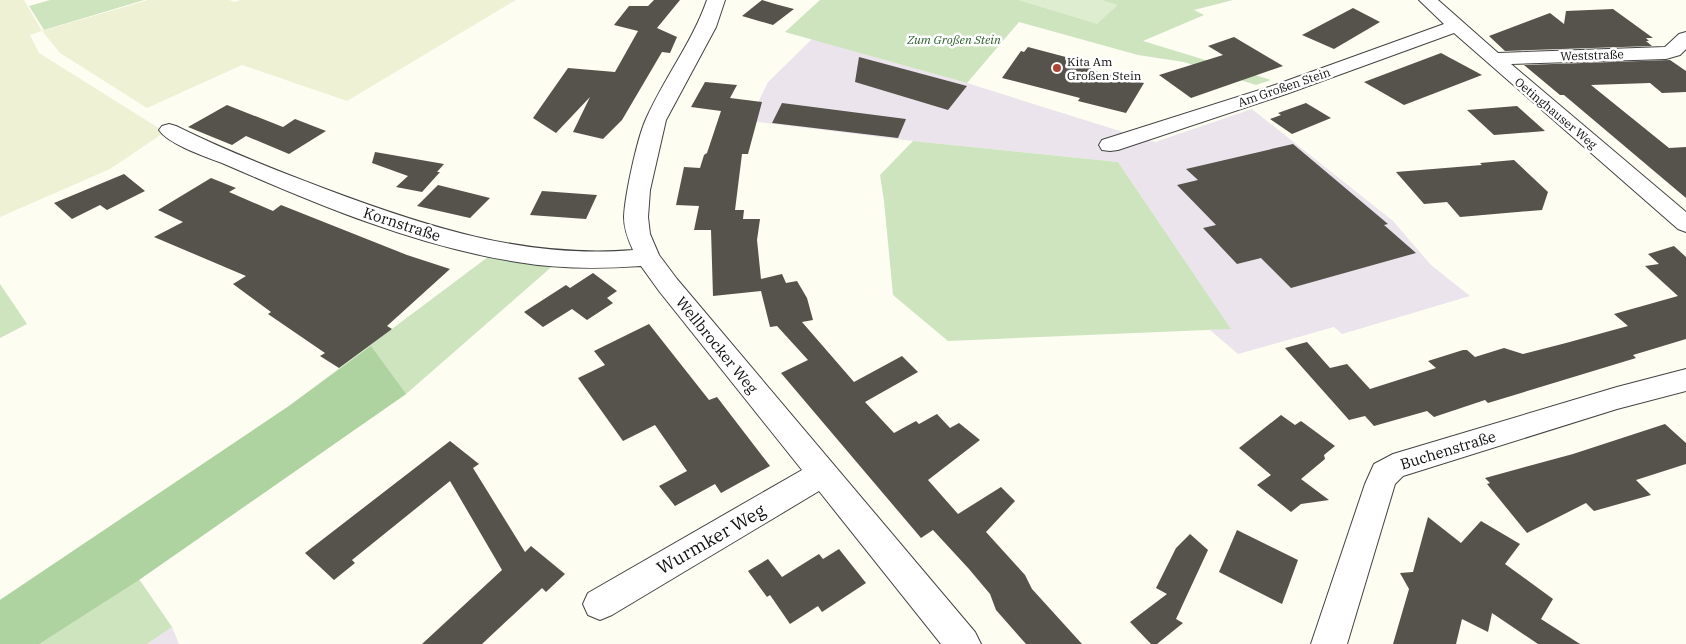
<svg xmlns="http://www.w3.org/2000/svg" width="1686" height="644" viewBox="0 0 1686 644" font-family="'IBM Plex Serif',serif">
  <rect width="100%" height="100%" fill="#fdfdf2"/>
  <g fill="#ece4ec">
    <path d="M 812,39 L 967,83 L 1155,142 L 1252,109 L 1393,221 L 1431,265 L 1470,296 L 1342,334 L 1334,327 L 1238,354 L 1210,330 L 1230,328 L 1118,162 L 913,141 L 749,121 L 768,82 Z"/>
    <path d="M 172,627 L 179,644 L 147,644 Z"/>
  </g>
  <path fill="#eff1d5" d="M 0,0 L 24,0 L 42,31 L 148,0 L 230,0 L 234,2 L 240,0 L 516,0 L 347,101 L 242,65 L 147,108 L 60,53 L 42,31 L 30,35 L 39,53 L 165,132 L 110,169 L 0,217 Z"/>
  <g fill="#cde4bf">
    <path d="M 50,0 L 144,0 L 44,30 L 29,6 Z"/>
    <path d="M 820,0 L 1233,0 L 1194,10 L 1204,15 L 1143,41 L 1271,80 L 1256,85 L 1184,62 L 1138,55 L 1019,22 L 967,83 L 785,32 Z"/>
    <path d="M 913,141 L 1118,162 L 1231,329 L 948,341 L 893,295 L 884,201 L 880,175 Z"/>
    <path d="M 488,257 L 556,263 L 406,394 L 139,579 L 172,627 L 147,644 L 0,644 L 0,600 L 289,406 Z"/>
    <path d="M 0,284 L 27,324 L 0,338 Z"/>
  </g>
  <path fill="#afd3a0" d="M 371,346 L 406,394 L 139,580 L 39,644 L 0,644 L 0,600 L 289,406 Z"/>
  <path fill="#deedd0" d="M 1018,0 L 1102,0 L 1118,5 L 1097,24 Z"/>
  <g fill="#56524c">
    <path d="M 654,0 L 680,0 L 657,28 L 677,37 L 670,53 L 662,52 L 622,120 L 603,139 L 573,132 L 590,97 L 556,133 L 533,118 L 568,68 L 615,72 L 638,31 L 614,25 L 629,6 L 648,6 Z"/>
    <path d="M 762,0 L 775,4 L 794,9 L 773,25 L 742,16 Z"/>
    <path d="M 1353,8 L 1380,22 L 1334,49 L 1302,35 Z"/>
    <path d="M 1613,9 L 1653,38 L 1646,38 L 1649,41 L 1646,41 L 1652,46 L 1505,51 L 1489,36 L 1550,13 L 1564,24 L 1566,11 Z"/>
    <path d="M 1234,37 L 1283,66 L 1191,98 L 1159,75 L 1223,55 L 1208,46 Z"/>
    <path d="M 1028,47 L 1077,60 L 1075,62 L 1092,67 L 1090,70 L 1144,83 L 1126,113 L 1078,101 L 1080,98 L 1002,78 L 1021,51 L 1024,52 Z"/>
    <path d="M 1441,53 L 1482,75 L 1404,105 L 1364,82 Z"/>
    <path d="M 859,57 L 967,86 L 948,110 L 855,82 Z"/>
    <path d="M 1670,60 L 1686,71 L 1686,92 L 1662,93 L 1650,83 L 1591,85 L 1669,148 L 1686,147 L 1686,198 L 1564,95 L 1560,95 L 1524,65 Z"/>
    <path d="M 705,82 L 737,85 L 730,98 L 762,102 L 748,154 L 742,154 L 735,210 L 744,210 L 743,219 L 760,219 L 757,240 L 761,279 L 782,274 L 786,283 L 797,281 L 807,298 L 813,320 L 802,322 L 854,382 L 902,356 L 918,372 L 865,402 L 894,433 L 916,421 L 919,424 L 937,414 L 950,428 L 959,423 L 980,440 L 928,480 L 958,514 L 1001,487 L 1015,501 L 986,532 L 1025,575 L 1032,589 L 1082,644 L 1026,644 L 996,610 L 990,594 L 969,569 L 933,530 L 921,538 L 781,373 L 808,360 L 777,326 L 770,327 L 761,291 L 713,296 L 711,230 L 694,230 L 699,206 L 676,205 L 684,167 L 700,168 L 704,155 L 707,153 L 721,111 L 691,107 Z"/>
    <path d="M 782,103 L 906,119 L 898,138 L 772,123 Z"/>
    <path d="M 1306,103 L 1331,118 L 1292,134 L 1270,119 L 1281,115 L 1278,113 Z"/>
    <path d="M 227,105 L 283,127 L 295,119 L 326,131 L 289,154 L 246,136 L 232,145 L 188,127 Z"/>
    <path d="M 1517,106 L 1545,131 L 1494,135 L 1467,110 Z"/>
    <path d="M 1293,144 L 1388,224 L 1384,225 L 1416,253 L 1291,288 L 1261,258 L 1237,264 L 1203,228 L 1216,225 L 1177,185 L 1198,180 L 1186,169 Z"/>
    <path d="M 375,152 L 444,164 L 437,172 L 440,172 L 422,192 L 396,187 L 408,176 L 372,163 Z"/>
    <path d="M 1514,160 L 1548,192 L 1542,210 L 1460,217 L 1447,202 L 1424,204 L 1396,172 L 1482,165 L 1480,163 Z"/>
    <path d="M 124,174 L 145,191 L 107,210 L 100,205 L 72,219 L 54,203 Z"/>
    <path d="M 211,178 L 236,188 L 229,192 L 273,211 L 281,205 L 407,255 L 450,269 L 387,326 L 392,329 L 339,368 L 320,356 L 325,353 L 268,314 L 271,312 L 233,284 L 246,276 L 154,237 L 183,222 L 158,210 Z"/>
    <path d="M 438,185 L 490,198 L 470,218 L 417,206 Z"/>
    <path d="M 542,191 L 597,195 L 586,219 L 530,215 Z"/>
    <path d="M 1674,246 L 1686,257 L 1686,339 L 1633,355 L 1636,358 L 1488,403 L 1485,400 L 1434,417 L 1427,411 L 1374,426 L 1365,416 L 1349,420 L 1285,348 L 1307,342 L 1330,368 L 1347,364 L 1370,389 L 1436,368 L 1428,361 L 1463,350 L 1467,350 L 1475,357 L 1504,348 L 1523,354 L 1566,343 L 1628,326 L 1614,314 L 1678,296 L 1645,266 L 1659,264 L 1648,254 Z"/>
    <path d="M 593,273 L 617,291 L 607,298 L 613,303 L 587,320 L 572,309 L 543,327 L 524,312 L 566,285 L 570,288 Z"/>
    <path d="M 649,324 L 709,400 L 717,397 L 770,466 L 721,493 L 715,484 L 675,506 L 659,486 L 687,471 L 655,425 L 623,441 L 578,378 L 605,365 L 594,351 Z"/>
    <path d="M 1281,415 L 1295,425 L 1301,421 L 1335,446 L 1324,455 L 1325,459 L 1301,479 L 1329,500 L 1301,504 L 1291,512 L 1257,485 L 1271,475 L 1239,448 Z"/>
    <path d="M 1665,424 L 1686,443 L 1686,464 L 1636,480 L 1651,495 L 1594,511 L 1586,503 L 1527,533 L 1487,484 L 1490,483 L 1485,478 L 1573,454 Z"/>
    <path d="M 450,441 L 479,464 L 473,468 L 525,552 L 531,546 L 565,574 L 546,592 L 542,588 L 482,644 L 422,644 L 502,570 L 450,481 L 352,560 L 355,563 L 334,580 L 305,553 Z"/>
    <path d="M 1428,517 L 1461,543 L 1481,521 L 1520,544 L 1505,564 L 1553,599 L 1541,619 L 1580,644 L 1538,644 L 1492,613 L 1488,632 L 1462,619 L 1456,644 L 1393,644 L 1409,589 L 1400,573 L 1413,572 Z"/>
    <path d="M 1237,530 L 1298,560 L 1282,604 L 1219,572 Z"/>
    <path d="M 1190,534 L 1208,550 L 1176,619 L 1183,623 L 1157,644 L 1151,644 L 1130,622 L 1167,594 L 1156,588 L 1176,548 Z"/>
    <path d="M 839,549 L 866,583 L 822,612 L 818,606 L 790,624 L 770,595 L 767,597 L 748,571 L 768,559 L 782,577 L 819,554 L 823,559 Z"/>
  </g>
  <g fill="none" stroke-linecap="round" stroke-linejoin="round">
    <defs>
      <g id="minor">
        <path d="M 707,0 L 725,0 L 716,27 L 666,120 L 650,190 L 648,217 L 650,234 L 659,255 L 677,279 L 975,632 L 981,644 L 941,644 L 819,491 L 612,615 L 600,620 L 588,615 L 583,604 L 588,593 L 802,470 L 659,291 L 641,266 C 599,269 558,269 517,262 C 415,246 316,204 222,163 C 206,157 168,144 159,130 L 162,126 L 169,124 L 176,126 C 224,150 273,169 323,188 C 424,226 524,259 633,250 C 628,239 624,229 624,217 C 625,195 637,139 646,119 C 664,78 692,43 707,0 Z"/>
        <path d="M 1419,0 L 1438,0 L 1498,53 L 1665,47 L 1679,34 L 1686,32 L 1686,49 L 1680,55 L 1666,59 L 1511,64 L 1686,212 L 1686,232 L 1678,229 L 1454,33 L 1289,93 L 1118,150 L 1110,151 L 1102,150 L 1099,145 L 1102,140 L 1275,85 L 1444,24 Z"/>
        <path d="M 1686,369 L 1686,391 L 1617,409 L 1403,476 L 1395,484 L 1347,644 L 1311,644 L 1365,484 L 1374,464 L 1393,454 L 1617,387 Z"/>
      </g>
    </defs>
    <use href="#minor" stroke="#424242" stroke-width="2"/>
    <use href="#minor" fill="#fff" fill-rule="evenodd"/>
  </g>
  <circle fill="#ae4437" stroke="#fff" stroke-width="2" cx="1057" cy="68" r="5"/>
  <g text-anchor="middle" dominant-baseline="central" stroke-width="5" stroke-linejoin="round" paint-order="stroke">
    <g font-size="12" font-style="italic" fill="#295f27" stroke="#fff">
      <text x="954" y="39">Zum Großen Stein</text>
    </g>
    <g font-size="12" fill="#0f0f0f" stroke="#fff">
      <text transform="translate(1592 55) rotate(-2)">Weststraße</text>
      <text transform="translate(1284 87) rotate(-19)">Am Großen Stein</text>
      <text transform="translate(1556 113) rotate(40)">Oetinghauser Weg</text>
    </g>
    <g font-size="12" fill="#0f0f0f" stroke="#fff" text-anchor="start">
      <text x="1067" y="61">Kita Am<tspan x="1067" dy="14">Großen Stein</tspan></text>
    </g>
    <g font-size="15" fill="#0f0f0f" stroke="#fff">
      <text transform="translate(402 224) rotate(18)">Kornstraße</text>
      <text transform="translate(717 345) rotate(51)">Wellbrocker Weg</text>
      <text transform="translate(1448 450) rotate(-17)">Buchenstraße</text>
    </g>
    <g font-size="18" fill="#0f0f0f" stroke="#fff">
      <text transform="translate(711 539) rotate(-30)">Wurmker Weg</text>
    </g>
  </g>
</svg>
